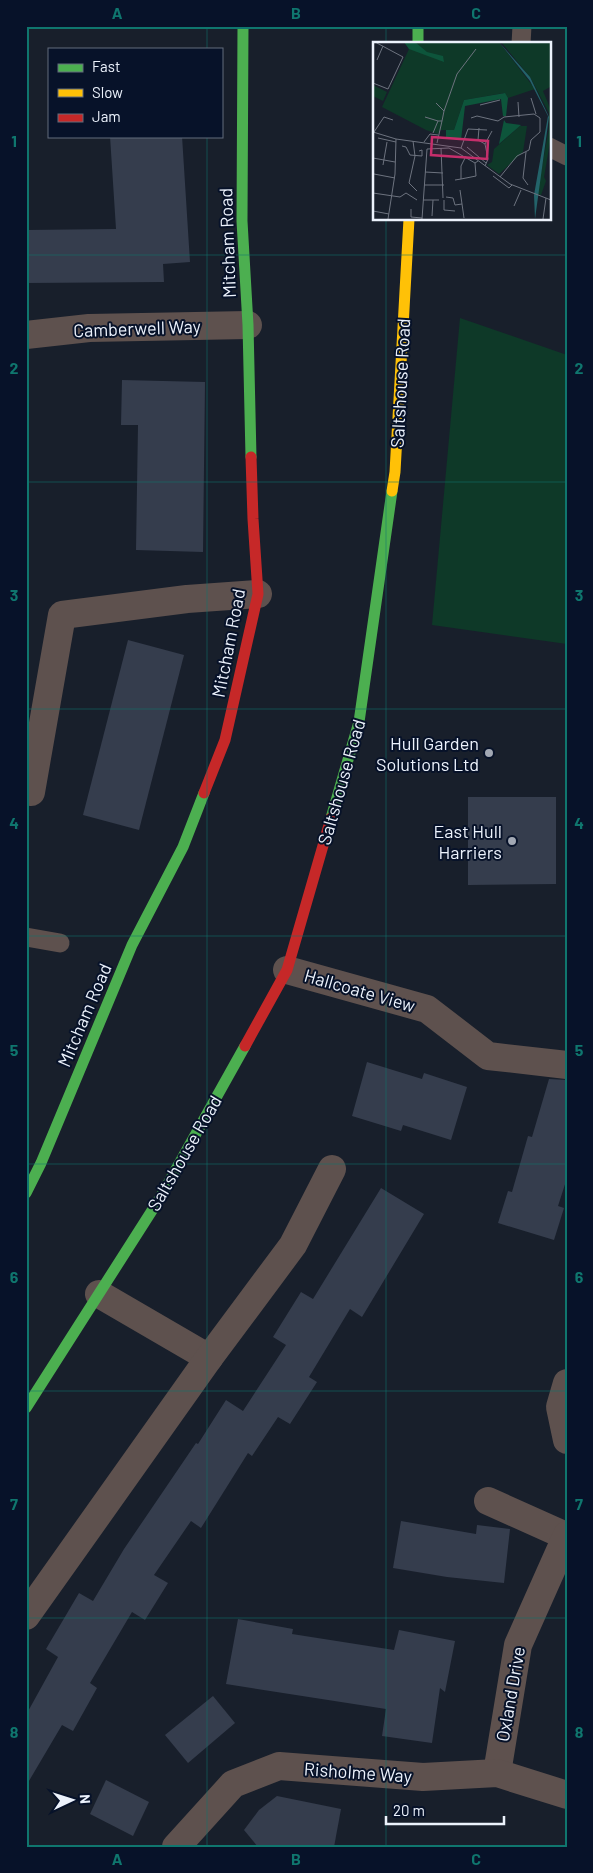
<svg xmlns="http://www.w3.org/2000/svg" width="593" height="1873" viewBox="0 0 593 1873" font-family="Barlow,sans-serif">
  <rect width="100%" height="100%" fill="#181f2b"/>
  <path fill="#0e3928" d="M 460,318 L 567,355 L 567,644 L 432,625 Z"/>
  <g fill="#353d4d">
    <path d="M 110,136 L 182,136 L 190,262 L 163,264 L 164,282 L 26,283 L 26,230 L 116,229 Z"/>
    <path d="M 122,380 L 205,382 L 203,552 L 136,550 L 138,425 L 121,425 Z"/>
    <path d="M 128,640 L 184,655 L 139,830 L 83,815 Z"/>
    <path d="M 468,797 L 556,797 L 556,884 L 468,885 Z"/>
    <path d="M 367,1062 L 422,1079 L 424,1073 L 467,1087 L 451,1140 L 403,1125 L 401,1131 L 352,1116 Z"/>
    <path d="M 549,1079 L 567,1080 L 567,1178 L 558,1206 L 564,1208 L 554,1240 L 498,1223 L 508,1191 L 512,1192 L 528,1136 L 532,1137 Z"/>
    <path d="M 381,1188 L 424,1214 L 362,1317 L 350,1309 L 309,1377 L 317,1382 L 290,1424 L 278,1417 L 252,1456 L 248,1453 L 201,1528 L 191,1521 L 154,1575 L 168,1583 L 145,1620 L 132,1612 L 90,1683 L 97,1688 L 73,1731 L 62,1725 L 26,1786 L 26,1715 L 58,1657 L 46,1649 L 79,1593 L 93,1601 L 124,1549 L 196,1443 L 198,1444 L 226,1400 L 243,1411 L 286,1345 L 273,1337 L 301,1292 L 313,1299 Z"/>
    <path d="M 401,1521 L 476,1534 L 477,1525 L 510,1529 L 504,1583 L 447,1577 L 393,1568 Z"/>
    <path d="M 238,1619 L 293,1629 L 292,1634 L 394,1650 L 399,1630 L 455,1641 L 445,1692 L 440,1688 L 432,1743 L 382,1736 L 386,1709 L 226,1684 Z"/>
    <path d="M 213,1696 L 235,1723 L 188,1763 L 165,1735 Z"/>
    <path d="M 106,1780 L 149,1802 L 133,1836 L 90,1814 Z"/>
    <path d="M 277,1796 L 341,1809 L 334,1847 L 258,1847 L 244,1830 L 259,1810 Z"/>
  </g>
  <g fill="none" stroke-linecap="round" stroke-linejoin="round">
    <g stroke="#5e514e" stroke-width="19">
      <path d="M 521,44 L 522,26"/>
      <path d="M 549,147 L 567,156"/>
      <path d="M 26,937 L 60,943"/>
    </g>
    <g stroke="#5e514e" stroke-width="28">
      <path d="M 26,335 L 89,328 L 248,325"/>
      <path d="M 31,792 L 62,615 L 187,599 L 258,594"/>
      <path d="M 287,970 L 427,1009 L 488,1056 L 567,1065"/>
      <path d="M 99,1294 L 209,1358"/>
      <path d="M 567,1383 L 560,1407 L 567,1440"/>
      <path d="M 488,1501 L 566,1536"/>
      <path d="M 26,1616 L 209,1358 L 293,1245 L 332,1169"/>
      <path d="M 497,1773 L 518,1645 L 567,1535"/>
      <path d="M 176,1847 L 233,1784 L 279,1766 L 423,1777 L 497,1773 L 567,1795"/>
    </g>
    <g stroke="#4caf50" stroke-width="11">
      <path d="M 243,26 L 242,221 L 248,325 L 251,457"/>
      <path d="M 418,26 L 418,44"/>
      <path d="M 331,818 L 359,722 L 392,491"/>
      <path d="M 26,1193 L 41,1163 L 132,945 L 183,847 L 204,793"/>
      <path d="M 26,1408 L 160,1198 L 245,1046"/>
    </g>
    <path stroke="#ffc107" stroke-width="11" d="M 392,491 L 395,472 L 409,219"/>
    <g stroke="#c62828" stroke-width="11">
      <path d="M 204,793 L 225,740 L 258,594 L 253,519 L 251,457"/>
      <path d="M 245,1046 L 287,970 L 331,818"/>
    </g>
  </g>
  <path fill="none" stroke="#0f766e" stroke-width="1" stroke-opacity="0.55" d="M 207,26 L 207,49M 386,26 L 386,44M 207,136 L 207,1847M 386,219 L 386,1847M 26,255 L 567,255M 26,482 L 567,482M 26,709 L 567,709M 26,936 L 567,936M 26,1164 L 567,1164M 26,1391 L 567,1391M 26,1618 L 567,1618"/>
  <g fill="#a2a8b3" stroke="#071229" stroke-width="2">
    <circle cx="489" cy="753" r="5"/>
    <circle cx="512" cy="841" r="5"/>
  </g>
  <g text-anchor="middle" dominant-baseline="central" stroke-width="4" stroke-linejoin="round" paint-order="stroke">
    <g font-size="18" fill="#ecf2fc" stroke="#071229">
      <text transform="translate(227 243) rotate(-92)">Mitcham Road</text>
      <text transform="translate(137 328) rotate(-2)">Camberwell Way</text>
      <text transform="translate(400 383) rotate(-87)">Saltshouse Road</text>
      <text transform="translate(228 643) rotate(-79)">Mitcham Road</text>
      <text transform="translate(341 782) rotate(-74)">Saltshouse Road</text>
      <text transform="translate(360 990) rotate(16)">Hallcoate View</text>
      <text transform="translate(84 1015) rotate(-67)">Mitcham Road</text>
      <text transform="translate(184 1153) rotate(-60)">Saltshouse Road</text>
      <text transform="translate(510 1694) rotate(-80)">Oxland Drive</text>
      <text transform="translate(358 1772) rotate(4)">Risholme Way</text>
    </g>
    <g font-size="18" fill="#ecf2fc" stroke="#071229" text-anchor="end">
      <text x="479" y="743">Hull Garden<tspan x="479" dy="21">Solutions Ltd</tspan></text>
      <text x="502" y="831">East Hull<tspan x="502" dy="21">Harriers</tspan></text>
    </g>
  </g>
  <g transform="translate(373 42)">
    <rect width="178" height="178" fill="#181f2b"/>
    <path d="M 31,0 L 126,0 L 162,47 L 135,56 L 131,51 L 91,58 L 81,88 L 67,88 L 65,92 L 53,88 L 9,65 L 36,7 ZM 128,0 L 177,0 L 177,45 L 170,49 L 177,66 L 177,100 L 171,135 L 173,139 L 168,153 L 164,152 L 176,86 L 176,71 L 157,35 ZM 0,43 L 14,50 L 10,59 L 0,54 ZM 147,84 L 154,84 L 150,110 L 126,132 L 114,123 L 119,120 L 121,107 Z" fill="#0e3928"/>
    <path d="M 31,0 L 42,0 L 54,10 L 70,14 L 71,20 L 36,7 ZM 132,51 L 135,56 L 133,74 L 130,74 L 128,57 L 92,64 L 88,98 L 73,95 L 73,88 L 81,88 L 91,58 ZM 131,78 L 133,81 L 148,83 L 126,102 Z" fill="#0d553b"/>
    <path d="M 126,0 L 157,35 L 176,75 L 162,177 L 161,153 L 175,74 L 157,39 Z" fill="#23636a"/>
    <path fill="none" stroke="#6d737f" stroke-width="1" d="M 4,18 L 10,4M 0,41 L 15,47 L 30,15 L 2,0M 158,56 L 163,72M 145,60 L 146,75M 63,61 L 71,69 L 69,79M 107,63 L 127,58M 71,69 L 84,32 L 103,7M 52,75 L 65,79 L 60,91M 98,76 L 104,74 L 125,79 L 131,75 L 161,72 L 167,76 L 167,90 L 158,98 L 156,108 L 144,114 L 127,135M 106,86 L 105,98 L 112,102M 0,90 L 23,97 L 88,106 L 137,142 L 178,158M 1,90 L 11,75 L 20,78M 5,96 L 23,100M 40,99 L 42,114 L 36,141 L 44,149M 51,100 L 57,92 L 65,93M 64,101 L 69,79 L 65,79M 29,104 L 33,105 L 37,113 L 49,114 L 49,108 L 46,109M 94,105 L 113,121M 68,106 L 70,156M 88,106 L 95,87 L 114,88M 153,110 L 150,136 L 155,143M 0,116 L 22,120M 10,123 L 14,100M 112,124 L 115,117 L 112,102 L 119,89M 52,130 L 70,131M 1,132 L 22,136M 120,134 L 136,146 L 139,143M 88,137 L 103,134 L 102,121M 82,138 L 88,137 L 88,124 L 93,114M 51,143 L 71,143M 87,148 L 91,176M 0,151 L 27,155 L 33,151 L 44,158M 73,155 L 80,156 L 82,163 L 89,162M 50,158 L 66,158M 71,158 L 71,168 L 82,169M 141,164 L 148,148M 38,167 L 38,175 L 49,176M 0,169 L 16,172M 59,174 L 60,158M 15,177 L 22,132 L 23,97M 49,177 L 54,107 L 76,106 L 102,121 L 105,119M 170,177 L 173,156"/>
    <path fill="#c62e6b" fill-opacity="0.15" stroke="#c62e6b" stroke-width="2.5" d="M 59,95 L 115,99 L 114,117 L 58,113 Z"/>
    <rect width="178" height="178" fill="none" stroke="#ecf2fc" stroke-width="2.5"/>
  </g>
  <rect width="593" height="1873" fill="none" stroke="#071229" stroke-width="55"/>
  <rect x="48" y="48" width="175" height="90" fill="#071229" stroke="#636c7d"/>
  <rect x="58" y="64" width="25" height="8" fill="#4caf50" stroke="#636c7d"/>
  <text x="92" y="72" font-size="15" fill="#ecf2fc">Fast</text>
  <rect x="58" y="89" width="25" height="8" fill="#ffc107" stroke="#636c7d"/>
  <text x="92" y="98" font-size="15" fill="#ecf2fc">Slow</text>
  <rect x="58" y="114" width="25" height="8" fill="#c62828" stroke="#636c7d"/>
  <text x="92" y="122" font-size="15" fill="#ecf2fc">Jam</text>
  <g transform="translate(72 1800) rotate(86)" stroke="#071229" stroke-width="4" paint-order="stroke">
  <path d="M0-4L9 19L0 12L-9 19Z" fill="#ecf2fc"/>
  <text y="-8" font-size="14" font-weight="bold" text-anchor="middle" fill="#ecf2fc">N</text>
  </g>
  <path d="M386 1816v8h118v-8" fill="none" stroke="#ecf2fc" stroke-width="2.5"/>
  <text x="393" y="1816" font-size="15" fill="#ecf2fc" stroke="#071229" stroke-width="4" paint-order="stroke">20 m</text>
  <rect x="28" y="28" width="538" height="1818" fill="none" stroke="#0f766e" stroke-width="2"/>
  <g font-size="16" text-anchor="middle" font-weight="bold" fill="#0f766e">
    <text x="117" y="19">A</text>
    <text x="296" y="19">B</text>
    <text x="476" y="19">C</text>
    <text x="14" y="147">1</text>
    <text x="579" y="147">1</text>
    <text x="14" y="374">2</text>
    <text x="579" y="374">2</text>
    <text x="14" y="601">3</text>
    <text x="579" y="601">3</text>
    <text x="14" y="829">4</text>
    <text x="579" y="829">4</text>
    <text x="14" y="1056">5</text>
    <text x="579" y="1056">5</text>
    <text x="14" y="1283">6</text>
    <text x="579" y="1283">6</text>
    <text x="14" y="1510">7</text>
    <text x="579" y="1510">7</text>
    <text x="14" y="1738">8</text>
    <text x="579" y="1738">8</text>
    <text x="117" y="1865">A</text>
    <text x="296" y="1865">B</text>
    <text x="476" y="1865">C</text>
  </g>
</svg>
